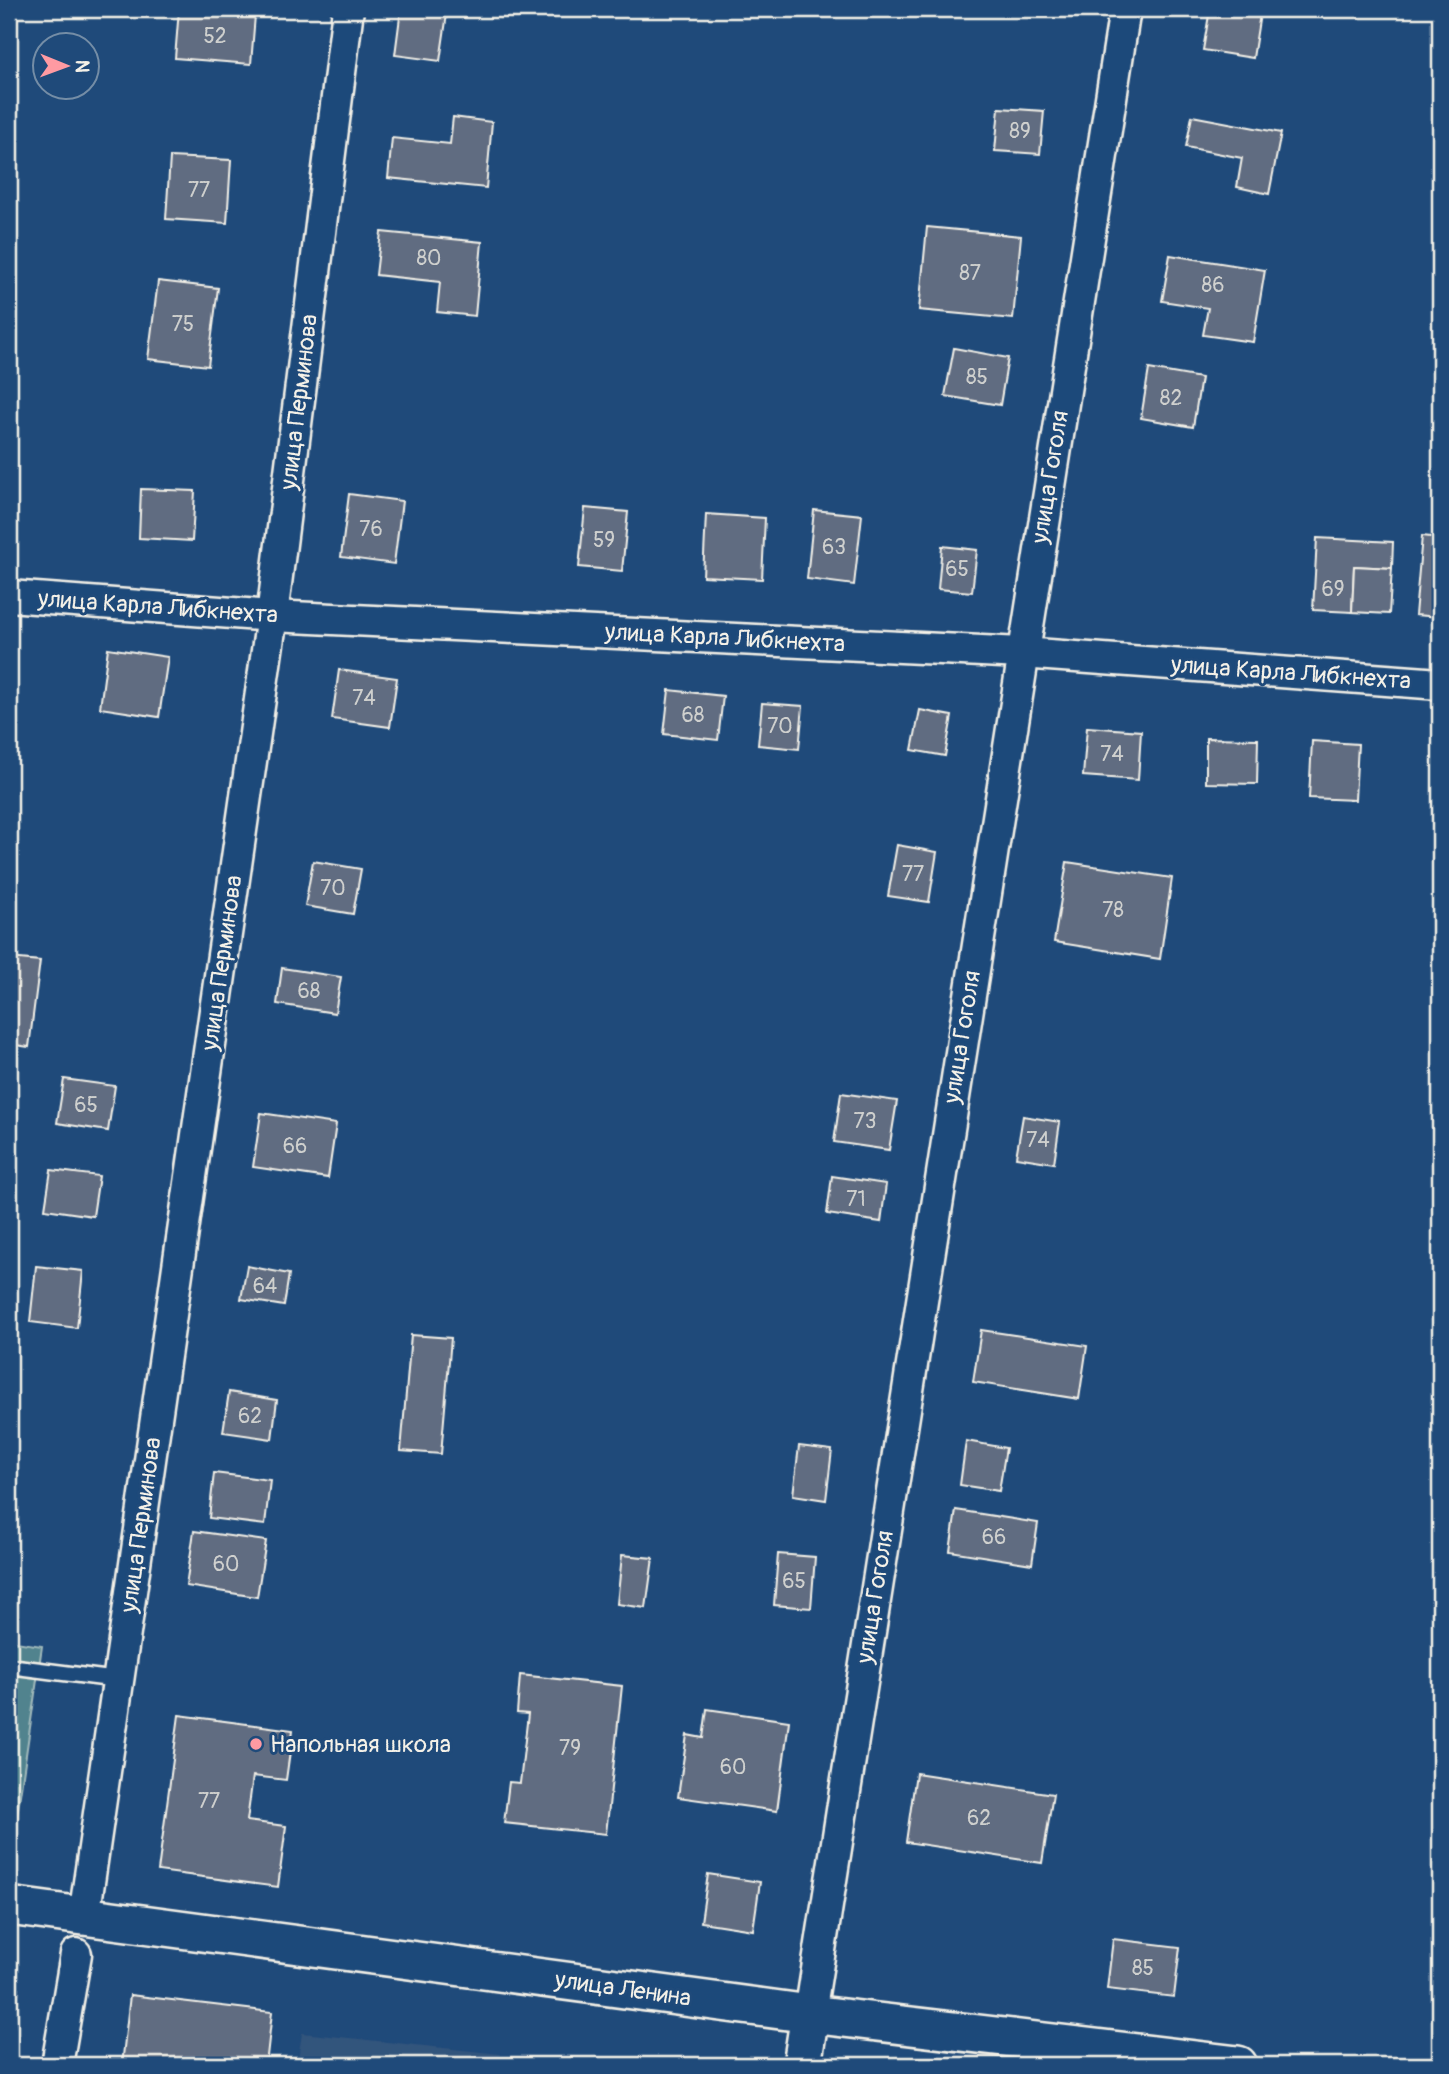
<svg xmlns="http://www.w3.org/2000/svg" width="1449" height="2074" viewBox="0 0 1449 2074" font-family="Pangolin,sans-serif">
  <rect width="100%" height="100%" fill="#1f4a7a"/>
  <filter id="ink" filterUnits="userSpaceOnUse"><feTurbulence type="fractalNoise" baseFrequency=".0143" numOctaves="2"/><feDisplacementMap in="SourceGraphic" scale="14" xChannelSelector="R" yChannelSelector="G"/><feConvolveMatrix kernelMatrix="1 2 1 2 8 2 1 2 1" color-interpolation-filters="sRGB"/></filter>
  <g filter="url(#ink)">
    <path fill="#33547c" d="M 302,2033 L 500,2054 L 499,2065 L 297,2065 Z"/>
    <path fill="#51838e" stroke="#a2babb" stroke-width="2" d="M 9,1641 L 42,1646 L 9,1870 Z"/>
    <g fill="#616c81" stroke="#f4f1e8" stroke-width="2">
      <path d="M 179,9 L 255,15 L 251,64 L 175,58 Z"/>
      <path d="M 401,9 L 447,14 L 440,61 L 395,55 Z"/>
      <path d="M 1210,9 L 1260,14 L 1253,58 L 1203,50 Z"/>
      <path d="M 999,108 L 1044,111 L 1040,154 L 995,151 Z"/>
      <path d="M 1192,116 L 1281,133 L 1269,194 L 1237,187 L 1242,158 L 1186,147 Z"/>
      <path d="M 453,117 L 492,122 L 486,188 L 388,178 L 392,138 L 450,144 Z"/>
      <path d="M 170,157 L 231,160 L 227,223 L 166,219 Z"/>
      <path d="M 927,227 L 1021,236 L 1013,319 L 919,310 Z"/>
      <path d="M 381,232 L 482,242 L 475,316 L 437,312 L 440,282 L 376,275 Z"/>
      <path d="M 1170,255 L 1265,270 L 1253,342 L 1203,335 L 1208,308 L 1162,301 Z"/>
      <path d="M 158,281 L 218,288 L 208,366 L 148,359 Z"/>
      <path d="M 954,348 L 1008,358 L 1000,405 L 945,396 Z"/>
      <path d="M 1149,369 L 1201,378 L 1193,427 L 1141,418 Z"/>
      <path d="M 141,489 L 195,491 L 192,541 L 139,538 Z"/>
      <path d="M 349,494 L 402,501 L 394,564 L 341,557 Z"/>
      <path d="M 585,508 L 628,512 L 622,571 L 579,567 Z"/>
      <path d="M 814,510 L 862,515 L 854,585 L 807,579 Z"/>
      <path d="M 706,514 L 765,518 L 762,579 L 703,576 Z"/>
      <path d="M 1422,536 L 1440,538 L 1440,617 L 1415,615 Z"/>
      <path d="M 1317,538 L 1393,542 L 1392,568 L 1354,566 L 1352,612 L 1313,610 Z"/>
      <path d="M 942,546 L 977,550 L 972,592 L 938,589 Z"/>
      <path d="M 1354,566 L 1392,568 L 1389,614 L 1352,612 Z"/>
      <path d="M 108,648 L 168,657 L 159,717 L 100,708 Z"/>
      <path d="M 339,670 L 397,678 L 390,727 L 332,719 Z"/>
      <path d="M 669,690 L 723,696 L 718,740 L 664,734 Z"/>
      <path d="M 762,703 L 803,706 L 799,749 L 758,745 Z"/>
      <path d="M 920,710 L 952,716 L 945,756 L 912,750 Z"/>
      <path d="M 1087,727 L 1141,731 L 1138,780 L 1083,776 Z"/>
      <path d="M 1206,738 L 1258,739 L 1257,784 L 1206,783 Z"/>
      <path d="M 1312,741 L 1358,744 L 1355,800 L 1309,798 Z"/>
      <path d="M 897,845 L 937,852 L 929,902 L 888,896 Z"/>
      <path d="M 313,861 L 361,869 L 353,914 L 305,906 Z"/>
      <path d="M 1067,862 L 1172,878 L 1160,959 L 1054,942 Z"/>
      <path d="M 9,958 L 40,961 L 29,1047 L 9,1044 Z"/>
      <path d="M 282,968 L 341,977 L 335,1013 L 277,1004 Z"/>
      <path d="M 64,1079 L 115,1086 L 108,1131 L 57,1123 Z"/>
      <path d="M 841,1093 L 897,1101 L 889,1150 L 834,1142 Z"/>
      <path d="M 261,1113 L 336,1124 L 328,1178 L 253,1167 Z"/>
      <path d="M 1023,1116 L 1060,1122 L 1054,1163 L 1016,1157 Z"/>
      <path d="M 51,1170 L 99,1176 L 93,1216 L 45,1209 Z"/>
      <path d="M 832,1176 L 886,1184 L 881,1222 L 827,1214 Z"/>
      <path d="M 36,1266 L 83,1271 L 77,1328 L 30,1322 Z"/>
      <path d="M 247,1266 L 289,1274 L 284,1306 L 241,1299 Z"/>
      <path d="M 981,1330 L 1087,1346 L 1079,1399 L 973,1382 Z"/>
      <path d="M 411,1335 L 451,1338 L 441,1454 L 401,1451 Z"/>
      <path d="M 229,1392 L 277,1400 L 272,1439 L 223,1432 Z"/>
      <path d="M 966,1441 L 1006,1448 L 999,1491 L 960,1485 Z"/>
      <path d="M 799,1446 L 832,1450 L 826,1500 L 793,1495 Z"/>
      <path d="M 214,1473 L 270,1480 L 265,1525 L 209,1518 Z"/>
      <path d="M 956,1510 L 1038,1523 L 1032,1564 L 950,1551 Z"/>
      <path d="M 194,1531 L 266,1541 L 257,1597 L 186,1586 Z"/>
      <path d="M 778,1554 L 815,1557 L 811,1608 L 774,1605 Z"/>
      <path d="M 622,1555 L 653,1558 L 646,1608 L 617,1604 Z"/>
      <path d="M 520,1675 L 622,1686 L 606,1834 L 504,1823 L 509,1782 L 520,1783 L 528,1714 L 517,1713 Z"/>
      <path d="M 707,1709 L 789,1721 L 777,1811 L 678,1797 L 687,1735 L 703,1738 Z"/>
      <path d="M 179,1715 L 293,1730 L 286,1780 L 253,1776 L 247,1821 L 286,1826 L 278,1887 L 158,1871 Z"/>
      <path d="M 916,1773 L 1053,1794 L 1042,1863 L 906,1842 Z"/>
      <path d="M 708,1874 L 760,1882 L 753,1930 L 701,1922 Z"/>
      <path d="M 1113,1939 L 1180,1947 L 1174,1997 L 1107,1989 Z"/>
      <path d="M 9,1986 L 19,1988 L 9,2056 Z"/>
      <path d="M 130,1995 L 272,2012 L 266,2065 L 122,2065 Z"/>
    </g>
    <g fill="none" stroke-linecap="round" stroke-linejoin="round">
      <defs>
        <path id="service" d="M 9,1666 L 118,1680"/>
        <g id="minor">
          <path d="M 9,596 L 272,616 L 1022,653 L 1440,684"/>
          <path d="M 84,1917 L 272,616 L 348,9"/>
          <path d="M 810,2014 L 1125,9"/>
          <path d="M 57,2065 L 76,1954"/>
        </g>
        <g id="tertiary">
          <path d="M 9,1906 L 810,2014 L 1238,2065"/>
          <path d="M 802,2065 L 810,2014"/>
        </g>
      </defs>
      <use href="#service" stroke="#f4f1e8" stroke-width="19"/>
      <use href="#minor" stroke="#f4f1e8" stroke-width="35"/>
      <use href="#tertiary" stroke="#f4f1e8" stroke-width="42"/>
      <use href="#service" stroke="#1f4a7a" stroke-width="14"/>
      <use href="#minor" stroke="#1f4a7a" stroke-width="30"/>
      <use href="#tertiary" stroke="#1f4a7a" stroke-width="37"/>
    </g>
  </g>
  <circle fill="#ff9aa2" stroke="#1f4a7a" stroke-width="2.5" cx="256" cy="1744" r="7"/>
  <g text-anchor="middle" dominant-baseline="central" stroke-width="6" stroke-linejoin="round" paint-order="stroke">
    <g font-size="21" fill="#cfd0ce">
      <text x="215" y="36">52</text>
      <text x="1020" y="131">89</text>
      <text x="199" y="190">77</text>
      <text x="429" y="258">80</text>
      <text x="970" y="273">87</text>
      <text x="1213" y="285">86</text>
      <text x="183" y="324">75</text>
      <text x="977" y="377">85</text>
      <text x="1171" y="398">82</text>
      <text x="371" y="529">76</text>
      <text x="604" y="540">59</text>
      <text x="834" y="547">63</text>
      <text x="957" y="569">65</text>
      <text x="1333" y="589">69</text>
      <text x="364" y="698">74</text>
      <text x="693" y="715">68</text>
      <text x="780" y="726">70</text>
      <text x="1112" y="754">74</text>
      <text x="913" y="874">77</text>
      <text x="333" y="888">70</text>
      <text x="1113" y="910">78</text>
      <text x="309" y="991">68</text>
      <text x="86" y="1105">65</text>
      <text x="865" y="1121">73</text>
      <text x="1038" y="1140">74</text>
      <text x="295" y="1146">66</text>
      <text x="856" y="1199">71</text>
      <text x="265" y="1286">64</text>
      <text x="250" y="1416">62</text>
      <text x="994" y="1537">66</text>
      <text x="226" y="1564">60</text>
      <text x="794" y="1581">65</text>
      <text x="570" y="1748">79</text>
      <text x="733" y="1767">60</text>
      <text x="209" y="1801">77</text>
      <text x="979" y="1818">62</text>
      <text x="1143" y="1968">85</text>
    </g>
    <g font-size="24" fill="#f4f1e8" stroke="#1f4a7a">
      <text transform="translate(299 402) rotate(-83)">улица Перминова</text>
      <text transform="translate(1050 477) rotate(-81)">улица Гоголя</text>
      <text transform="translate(158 607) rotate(4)">улица Карла Либкнехта</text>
      <text transform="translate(725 638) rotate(3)">улица Карла Либкнехта</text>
      <text transform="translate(1291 673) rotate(4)">улица Карла Либкнехта</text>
      <text transform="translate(222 963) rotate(-82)">улица Перминова</text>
      <text transform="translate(962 1037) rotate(-81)">улица Гоголя</text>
      <text transform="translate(141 1525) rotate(-82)">улица Перминова</text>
      <text transform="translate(875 1597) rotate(-81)">улица Гоголя</text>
      <text transform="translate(623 1989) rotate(8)">улица Ленина</text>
    </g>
    <g font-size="24" fill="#f4f1e8" stroke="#1f4a7a" text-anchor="start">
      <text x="270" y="1744">Напольная школа</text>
    </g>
  </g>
  <rect width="1449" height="2074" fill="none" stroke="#1f4a7a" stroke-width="35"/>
  <rect x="18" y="18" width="1414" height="2039" fill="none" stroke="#f4f1e8" stroke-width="2.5" filter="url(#ink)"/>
  <g transform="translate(66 66) rotate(91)"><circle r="33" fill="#1f4a7a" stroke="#748da6" stroke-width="2"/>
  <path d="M0-5L12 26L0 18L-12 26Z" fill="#ff9aa2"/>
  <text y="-10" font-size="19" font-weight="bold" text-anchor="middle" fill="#f4f1e8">N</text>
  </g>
</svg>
